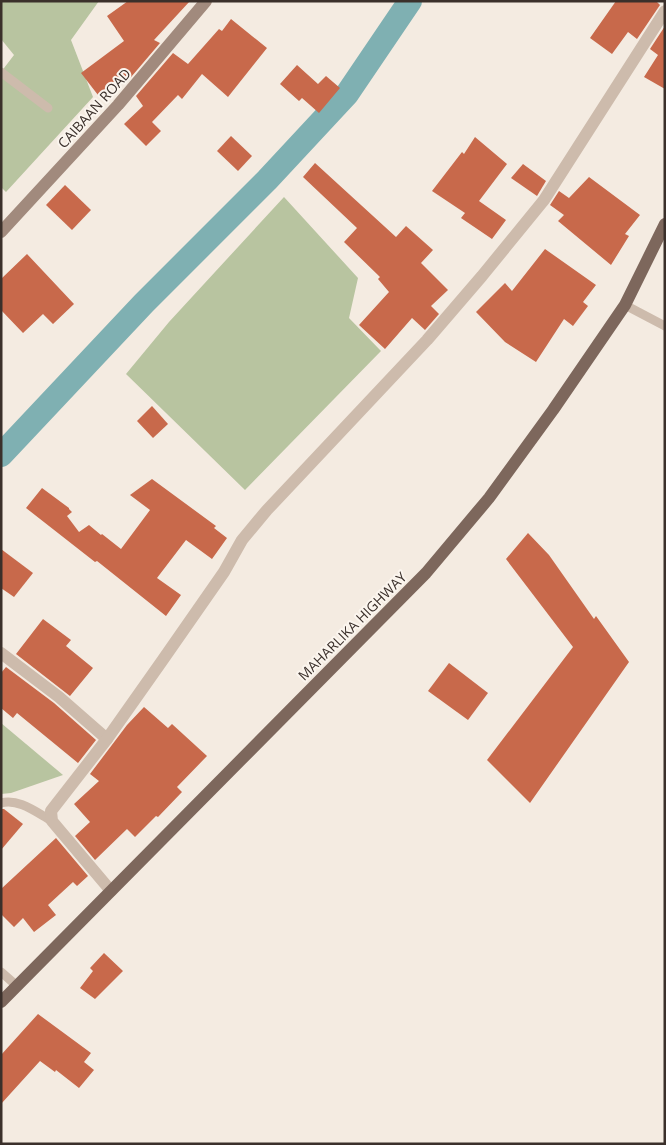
<svg xmlns="http://www.w3.org/2000/svg" width="666" height="1145" viewBox="0 0 666 1145" font-family="'Open Sans',sans-serif">
  <rect width="100%" height="100%" fill="#f4ebe1"/>
  <g fill="#b8c4a0">
    <path d="M 1,1 L 99,1 L 71,40 L 93,97 L 6,192 L 1,187 L 1,72 L 14,55 L 1,39 Z"/>
    <path d="M 284,197 L 358,278 L 349,318 L 381,351 L 245,490 L 126,374 L 169,322 Z"/>
    <path d="M 1,723 L 63,775 L 11,793 L 1,794 Z"/>
  </g>
  <g fill="none" stroke-linecap="round" stroke-linejoin="round">
    <path stroke="#7fb0b2" stroke-width="24" d="M 1,455 L 144,303 L 267,180 L 347,94 L 410,1"/>
  </g>
  <g fill="#c8694b">
    <path d="M 128,1 L 190,1 L 154,40 L 160,43 L 126,83 L 121,76 L 98,95 L 81,73 L 124,41 L 107,16 Z"/>
    <path d="M 616,1 L 656,1 L 660,5 L 637,39 L 628,32 L 612,54 L 590,38 Z"/>
    <path d="M 231,19 L 267,48 L 228,97 L 202,74 L 182,99 L 178,95 L 152,122 L 161,131 L 146,146 L 124,124 L 143,106 L 136,96 L 173,53 L 188,64 L 219,29 L 222,31 Z"/>
    <path d="M 665,26 L 665,89 L 644,77 L 658,55 L 650,49 Z"/>
    <path d="M 297,65 L 318,84 L 326,76 L 340,88 L 319,113 L 302,98 L 299,101 L 280,84 Z"/>
    <path d="M 231,136 L 252,156 L 238,171 L 217,151 Z"/>
    <path d="M 475,137 L 507,164 L 479,201 L 506,220 L 492,239 L 461,218 L 465,213 L 432,191 L 462,152 L 464,154 Z"/>
    <path d="M 315,163 L 396,237 L 406,226 L 433,250 L 421,263 L 448,290 L 431,306 L 439,314 L 425,330 L 412,318 L 385,349 L 359,325 L 389,292 L 378,279 L 380,277 L 344,242 L 357,228 L 303,177 Z"/>
    <path d="M 523,164 L 546,181 L 537,196 L 511,178 Z"/>
    <path d="M 589,177 L 640,215 L 625,234 L 629,236 L 611,265 L 558,221 L 564,215 L 550,205 L 559,191 L 569,198 Z"/>
    <path d="M 65,185 L 91,210 L 72,230 L 46,205 Z"/>
    <path d="M 545,249 L 596,285 L 583,302 L 588,306 L 573,326 L 564,319 L 536,362 L 505,342 L 476,312 L 505,283 L 512,291 Z"/>
    <path d="M 27,254 L 74,304 L 53,324 L 43,314 L 23,333 L 1,310 L 1,279 Z"/>
    <path d="M 152,406 L 168,424 L 153,438 L 137,421 Z"/>
    <path d="M 152,479 L 216,526 L 214,528 L 227,538 L 212,559 L 186,540 L 157,578 L 181,595 L 166,616 L 97,561 L 95,562 L 26,508 L 42,488 L 69,508 L 69,509 L 72,512 L 67,516 L 79,532 L 89,525 L 101,535 L 102,534 L 121,549 L 150,510 L 130,495 Z"/>
    <path d="M 528,533 L 549,555 L 594,619 L 596,616 L 629,662 L 530,803 L 487,760 L 573,647 L 506,559 Z"/>
    <path d="M 1,549 L 33,573 L 14,597 L 1,588 Z"/>
    <path d="M 43,619 L 71,640 L 66,646 L 93,668 L 70,696 L 16,654 Z"/>
    <path d="M 449,663 L 488,693 L 468,720 L 428,691 Z"/>
    <path d="M 6,667 L 54,703 L 96,740 L 78,763 L 17,713 L 13,718 L 1,708 L 1,673 Z"/>
    <path d="M 144,707 L 168,728 L 172,724 L 207,756 L 177,787 L 182,792 L 158,817 L 156,816 L 135,837 L 127,829 L 95,860 L 75,836 L 90,822 L 74,804 L 99,781 L 90,774 L 127,725 Z"/>
    <path d="M 1,809 L 4,809 L 23,824 L 1,850 Z"/>
    <path d="M 56,838 L 88,876 L 77,886 L 73,882 L 48,905 L 56,915 L 34,932 L 23,918 L 14,927 L 1,914 L 1,889 Z"/>
    <path d="M 104,953 L 123,971 L 95,999 L 80,988 L 93,971 L 90,968 Z"/>
    <path d="M 38,1014 L 91,1053 L 84,1062 L 94,1070 L 79,1088 L 56,1070 L 55,1072 L 40,1061 L 1,1104 L 1,1055 Z"/>
  </g>
  <g fill="none" stroke-linecap="round" stroke-linejoin="round">
    <g stroke="#cdbbac" stroke-width="9">
      <path d="M 1,72 L 48,108"/>
      <path d="M 625,305 L 665,326"/>
      <path d="M 1,803 C 19,798 37,813 52,821"/>
      <path d="M 1,972 L 17,986"/>
    </g>
    <g stroke="#cdbbac" stroke-width="12">
      <path d="M 1,653 L 59,697 L 107,739"/>
      <path d="M 111,891 L 52,821 L 51,811 L 107,739 L 162,661 L 224,572 L 242,540 L 267,510 L 427,340 L 482,276 L 544,200 L 665,11"/>
    </g>
    <path stroke="#a18a7d" stroke-width="12" d="M 1,232 L 118,105 L 206,1"/>
    <path stroke="#7d675c" stroke-width="12" d="M 1,1002 L 426,573 L 489,498 L 553,410 L 625,305 L 665,224"/>
  </g>
  <g text-anchor="middle" dominant-baseline="central" stroke-width="4" stroke-linejoin="round" paint-order="stroke">
    <g font-size="14" fill="#3b302b" stroke="#fbf5ee">
      <text transform="translate(94 108) rotate(-48)">CAIBAAN ROAD</text>
      <text transform="translate(352 626) rotate(-45)">MAHARLIKA HIGHWAY</text>
    </g>
  </g>
  <rect width="666" height="1145" fill="none" stroke="#3b302b" stroke-width="5"/>
</svg>
